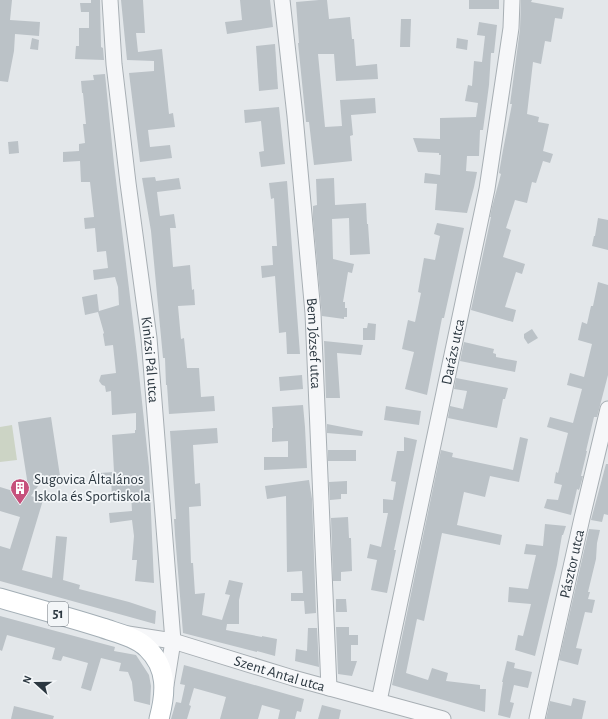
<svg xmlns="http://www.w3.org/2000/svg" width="608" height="719" viewBox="0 0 608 719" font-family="'Alegreya Sans',sans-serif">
  <rect width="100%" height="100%" fill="#e3e7ea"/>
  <path fill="#ccd4c5" d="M 12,425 L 17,460 L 0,462 L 0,427 Z"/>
  <g fill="#bbc2c7">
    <path d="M 0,0 L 12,0 L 10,20 L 40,22 L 39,36 L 15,34 L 14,51 L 8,82 L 0,81 Z"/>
    <path d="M 91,0 L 100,0 L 101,47 L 103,48 L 104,60 L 75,59 L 76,46 L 79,46 L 79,28 L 89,28 L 89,12 L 81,12 L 80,3 L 91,3 Z"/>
    <path d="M 121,0 L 143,0 L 145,33 L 136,33 L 138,52 L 162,49 L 169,114 L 173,113 L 175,127 L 148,130 L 150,147 L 170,145 L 172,158 L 140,162 L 129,73 L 154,71 L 154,61 L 127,60 Z"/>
    <path d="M 240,0 L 270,0 L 273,27 L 227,34 L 225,22 L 242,20 Z"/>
    <path d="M 319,0 L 327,0 L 329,19 L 350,17 L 352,39 L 354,39 L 356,66 L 377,64 L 378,79 L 336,81 L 334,54 L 318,54 L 325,127 L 342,126 L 340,100 L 375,98 L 376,113 L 351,115 L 353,135 L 350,136 L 352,161 L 314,165 L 309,122 L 306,122 L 298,43 L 299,43 L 296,2 Z"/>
    <rect x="469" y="0" width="30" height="9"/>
    <path d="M 521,0 L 532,0 L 531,2 L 564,8 L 562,19 L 555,18 L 551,42 L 545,41 L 541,64 L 533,62 L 527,114 L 539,117 L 538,122 L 549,124 L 543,151 L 553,154 L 550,163 L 543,161 L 536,183 L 532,182 L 527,203 L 515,200 L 506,228 L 511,230 L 503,257 L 525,264 L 522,274 L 516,272 L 505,307 L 516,310 L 513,322 L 471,310 L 491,217 L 490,217 L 492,207 L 501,174 L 499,173 L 503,150 L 512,104 L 510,104 L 520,29 Z"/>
    <path d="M 401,19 L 411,19 L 410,47 L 400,47 Z"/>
    <path d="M 479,22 L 497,25 L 494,53 L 491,53 L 489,85 L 483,130 L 480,130 L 479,156 L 467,156 L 466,171 L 477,172 L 474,187 L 467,213 L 435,210 L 437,184 L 424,183 L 425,173 L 440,175 L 441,155 L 439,155 L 439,153 L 418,152 L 413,138 L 440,139 L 440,118 L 476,117 L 478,103 L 465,101 L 468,85 L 472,86 L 474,61 L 482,62 L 485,36 L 477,35 Z"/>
    <path d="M 32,38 L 39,40 L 38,50 L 30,49 Z"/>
    <path d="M 457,38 L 468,40 L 467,50 L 456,48 Z"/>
    <path d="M 275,44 L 278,89 L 259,91 L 256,46 Z"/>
    <path d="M 105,74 L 114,164 L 137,355 L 149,467 L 154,583 L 135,581 L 137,560 L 132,560 L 134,536 L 132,520 L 110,523 L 109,513 L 132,511 L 131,494 L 112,496 L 111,480 L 101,481 L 100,473 L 114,472 L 112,435 L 135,433 L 135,430 L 136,430 L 136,413 L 112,415 L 111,391 L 106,392 L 105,386 L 102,385 L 99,381 L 101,375 L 116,373 L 113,345 L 105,346 L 103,334 L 104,333 L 98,312 L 85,315 L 82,297 L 97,294 L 99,311 L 119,305 L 118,287 L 115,277 L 94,280 L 93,270 L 108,268 L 106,251 L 97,252 L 95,228 L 85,229 L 84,218 L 94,217 L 90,182 L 81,182 L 80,161 L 63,162 L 63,152 L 79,151 L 79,144 L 85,143 L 83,124 L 86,124 L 83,93 L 82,93 L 81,81 L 94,80 L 93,75 Z"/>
    <path d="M 279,107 L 285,164 L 261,167 L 259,152 L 264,151 L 261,121 L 245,123 L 244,110 Z"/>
    <path d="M 18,141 L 19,153 L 9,154 L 8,142 Z"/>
    <path d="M 155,177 L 156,181 L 179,178 L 181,189 L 157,192 L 160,216 L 174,214 L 176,228 L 170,228 L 173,267 L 190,265 L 192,290 L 194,289 L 195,305 L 178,306 L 181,339 L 184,338 L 187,368 L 199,368 L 201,397 L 214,396 L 215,411 L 169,414 L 167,385 L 166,385 L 165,358 L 163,358 L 151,231 L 142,178 Z"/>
    <path d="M 334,178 L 335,205 L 366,203 L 367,224 L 368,224 L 370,254 L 350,255 L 349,218 L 332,219 L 333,259 L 354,264 L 352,273 L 348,272 L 343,302 L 345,302 L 345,308 L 347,308 L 347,317 L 344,317 L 344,319 L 322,316 L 313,218 L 313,206 L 317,205 L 316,179 Z"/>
    <path d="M 287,181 L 300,354 L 287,354 L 286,332 L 279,333 L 275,276 L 262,278 L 261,266 L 273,265 L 272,246 L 277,246 L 274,198 L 271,199 L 269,183 Z"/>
    <path d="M 598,218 L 608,220 L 608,250 L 592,246 L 594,236 L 595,236 Z"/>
    <path d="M 437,223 L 464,228 L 444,318 L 442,318 L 427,395 L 405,389 L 414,352 L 402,349 L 408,320 L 415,322 L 421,293 L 418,292 L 424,258 L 435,260 L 440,236 L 434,234 Z"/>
    <path d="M 598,282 L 608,285 L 608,375 L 597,417 L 594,417 L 586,451 L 587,451 L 581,476 L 583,476 L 580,487 L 579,490 L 577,489 L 571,515 L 544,508 L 547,499 L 558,500 L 562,485 L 554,483 L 556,472 L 558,473 L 568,433 L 547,427 L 550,417 L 573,423 L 582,389 L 567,385 L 570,373 L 584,377 L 592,344 L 578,340 L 582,322 L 587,324 L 591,306 L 593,306 Z"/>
    <path d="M 368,323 L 376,324 L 375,340 L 363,340 L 363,328 L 367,328 Z"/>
    <path d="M 532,329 L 538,338 L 528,344 L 524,338 L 524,334 Z"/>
    <path d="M 324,341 L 363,345 L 361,355 L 337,353 L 340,398 L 326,398 Z"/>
    <path d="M 464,342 L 494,349 L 493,353 L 496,354 L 496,357 L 517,361 L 515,372 L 460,361 Z"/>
    <path d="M 302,375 L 303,389 L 280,391 L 279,377 Z"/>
    <path d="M 456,378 L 508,388 L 505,399 L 503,399 L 497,428 L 448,418 L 450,406 L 463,409 L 467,391 L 454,389 Z"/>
    <path d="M 303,405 L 305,427 L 307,468 L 264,470 L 264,457 L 288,457 L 288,441 L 272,442 L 272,428 L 273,428 L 272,407 Z"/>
    <path d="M 386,406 L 421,411 L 419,425 L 384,420 Z"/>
    <path d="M 51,417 L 60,476 L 43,479 L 31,496 L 43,500 L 22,570 L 52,578 L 56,536 L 67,537 L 63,580 L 80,585 L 79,589 L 129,602 L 156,611 L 155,624 L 0,581 L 0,546 L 10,549 L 20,517 L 0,511 L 0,487 L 23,494 L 28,486 L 18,422 Z"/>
    <path d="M 327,424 L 363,431 L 362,436 L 327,433 Z"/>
    <path d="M 217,428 L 218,443 L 193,445 L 195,484 L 200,483 L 201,506 L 189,507 L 191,563 L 193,563 L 195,594 L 205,593 L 202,615 L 222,620 L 230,595 L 225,594 L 229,580 L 243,583 L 239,600 L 239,624 L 227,624 L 226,630 L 262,637 L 262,636 L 277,639 L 275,656 L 257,651 L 257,652 L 183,633 L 175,535 L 174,519 L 176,519 L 170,431 Z"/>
    <path d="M 404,437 L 417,440 L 400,522 L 394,550 L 396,550 L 387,593 L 371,590 L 377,560 L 367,558 L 370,544 L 381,547 L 388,513 L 383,513 L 383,499 L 393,500 L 396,482 L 391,481 L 397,451 L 404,451 Z"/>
    <path d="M 520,437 L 528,439 L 519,482 L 490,476 L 485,497 L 464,492 L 457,525 L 502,535 L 500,545 L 442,533 L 424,621 L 417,619 L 406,673 L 428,680 L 432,668 L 448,673 L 446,681 L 480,685 L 480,689 L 486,689 L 485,712 L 392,685 L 441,450 L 453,453 L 452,457 L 513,470 Z"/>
    <rect x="328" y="450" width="28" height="11"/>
    <path d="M 606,464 L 608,464 L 608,515 L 604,514 L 602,522 L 591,520 Z"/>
    <path d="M 309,480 L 312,499 L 316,613 L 305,614 L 304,601 L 291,601 L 291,593 L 303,593 L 302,571 L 287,572 L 286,496 L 267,499 L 265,486 Z"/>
    <path d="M 347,481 L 347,494 L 341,494 L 341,499 L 330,500 L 329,482 Z"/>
    <path d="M 348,517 L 349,538 L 351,538 L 352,571 L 341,572 L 341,581 L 333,581 L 331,518 Z"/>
    <path d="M 545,524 L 566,526 L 563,535 L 562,535 L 557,565 L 535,656 L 515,650 L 518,635 L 523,636 L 531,604 L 508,602 L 509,587 L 528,589 L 536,555 L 524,554 L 526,544 L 543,546 Z"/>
    <path d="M 589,529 L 600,530 L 597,543 L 596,559 L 588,592 L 590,592 L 588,599 L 595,600 L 592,613 L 585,612 L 576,648 L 582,649 L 578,665 L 559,660 Z"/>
    <path d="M 336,599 L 346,599 L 347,612 L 336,612 Z"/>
    <path d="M 0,616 L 115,647 L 114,651 L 136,655 L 149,675 L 151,686 L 150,705 L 134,701 L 132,682 L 128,672 L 119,671 L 121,663 L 101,658 L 91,691 L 81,688 L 88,663 L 63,656 L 61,661 L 52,659 L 55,648 L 7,635 L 2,651 L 0,650 Z"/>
    <path d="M 336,627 L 349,627 L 349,635 L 358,635 L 358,645 L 351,645 L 351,661 L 357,661 L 352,676 L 338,674 Z"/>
    <path d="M 308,628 L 317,628 L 319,667 L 295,661 L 296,649 L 307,651 Z"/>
    <path d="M 507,661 L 515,663 L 514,668 L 532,672 L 528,688 L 514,685 L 510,702 L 514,703 L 510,718 L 498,715 L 503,682 L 502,682 Z"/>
    <path d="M 184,665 L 304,699 L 301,712 L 297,711 L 295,719 L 278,719 L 280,710 L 262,705 L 258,719 L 220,719 L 226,697 L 194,688 L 189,705 L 191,706 L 187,719 L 171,719 L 176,702 L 181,703 L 185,685 L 180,684 Z"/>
    <path d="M 573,698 L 586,701 L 582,719 L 546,719 L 550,701 L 571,706 Z"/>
    <path d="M 322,705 L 341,710 L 339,719 L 318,719 Z"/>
    <path d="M 14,706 L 54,716 L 53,719 L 11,719 Z"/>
  </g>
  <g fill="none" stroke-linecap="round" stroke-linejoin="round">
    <defs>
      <g id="minor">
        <path id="s1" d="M 110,0 L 114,64 L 128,183 L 149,338 L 173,641 L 166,685"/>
        <path id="s2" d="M 282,0 L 295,116 L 313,313 L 329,688"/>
        <path id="s3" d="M 128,634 L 173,641 L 293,678 L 443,719"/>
        <path id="s4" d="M 379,701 L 487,189 L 511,28 L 512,0"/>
        <path id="s5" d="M 537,719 L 582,518 L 608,409"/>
      </g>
      <path id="major" d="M 0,598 C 34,608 69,617 103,628 C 117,633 136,637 147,648 C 168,668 166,693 159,719"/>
    </defs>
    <use href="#minor" stroke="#a8afb4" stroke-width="17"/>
    <use href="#major" stroke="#a3aeb5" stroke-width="21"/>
    <use href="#minor" stroke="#f6f7f9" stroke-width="15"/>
    <use href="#major" stroke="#fff" stroke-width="19"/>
  </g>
  <defs>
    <symbol id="building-pin" viewBox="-11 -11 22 30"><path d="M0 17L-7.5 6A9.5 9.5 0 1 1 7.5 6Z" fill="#c6517c" stroke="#f3f6f8"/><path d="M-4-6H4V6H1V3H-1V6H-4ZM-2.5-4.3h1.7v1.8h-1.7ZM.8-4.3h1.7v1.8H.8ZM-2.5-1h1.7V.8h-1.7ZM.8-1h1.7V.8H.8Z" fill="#fff"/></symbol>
  </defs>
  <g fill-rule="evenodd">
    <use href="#building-pin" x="9" y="477" width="22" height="30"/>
  </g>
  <g text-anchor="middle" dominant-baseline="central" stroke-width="3.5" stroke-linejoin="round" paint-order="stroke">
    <rect fill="#f3f6f8" stroke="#687178" stroke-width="1" x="48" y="602" width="20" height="24" rx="3"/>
    <g font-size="14" font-weight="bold" fill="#2c3841">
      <text x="58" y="614">51</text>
    </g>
    <g font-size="15" fill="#2c3841" stroke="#f3f6f8">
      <text stroke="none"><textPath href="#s2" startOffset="345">Bem József utca</textPath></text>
      <text stroke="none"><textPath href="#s4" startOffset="357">Darázs utca</textPath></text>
      <text stroke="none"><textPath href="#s1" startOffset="362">Kinizsi Pál utca</textPath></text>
      <text stroke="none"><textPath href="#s5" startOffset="159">Pásztor utca</textPath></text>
      <text stroke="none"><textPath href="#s3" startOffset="157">Szent Antal utca</textPath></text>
    </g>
    <g font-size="15" fill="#2c3841" stroke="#f3f6f8" text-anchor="start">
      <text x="34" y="479">Sugovica Általános<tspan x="34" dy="17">Iskola és Sportiskola</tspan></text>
    </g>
  </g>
  <g transform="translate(36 683) rotate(291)" stroke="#f3f6f8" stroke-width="3" paint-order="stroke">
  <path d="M0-3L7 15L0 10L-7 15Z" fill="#2c3841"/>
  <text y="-6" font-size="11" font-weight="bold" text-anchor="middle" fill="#2c3841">N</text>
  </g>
</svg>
